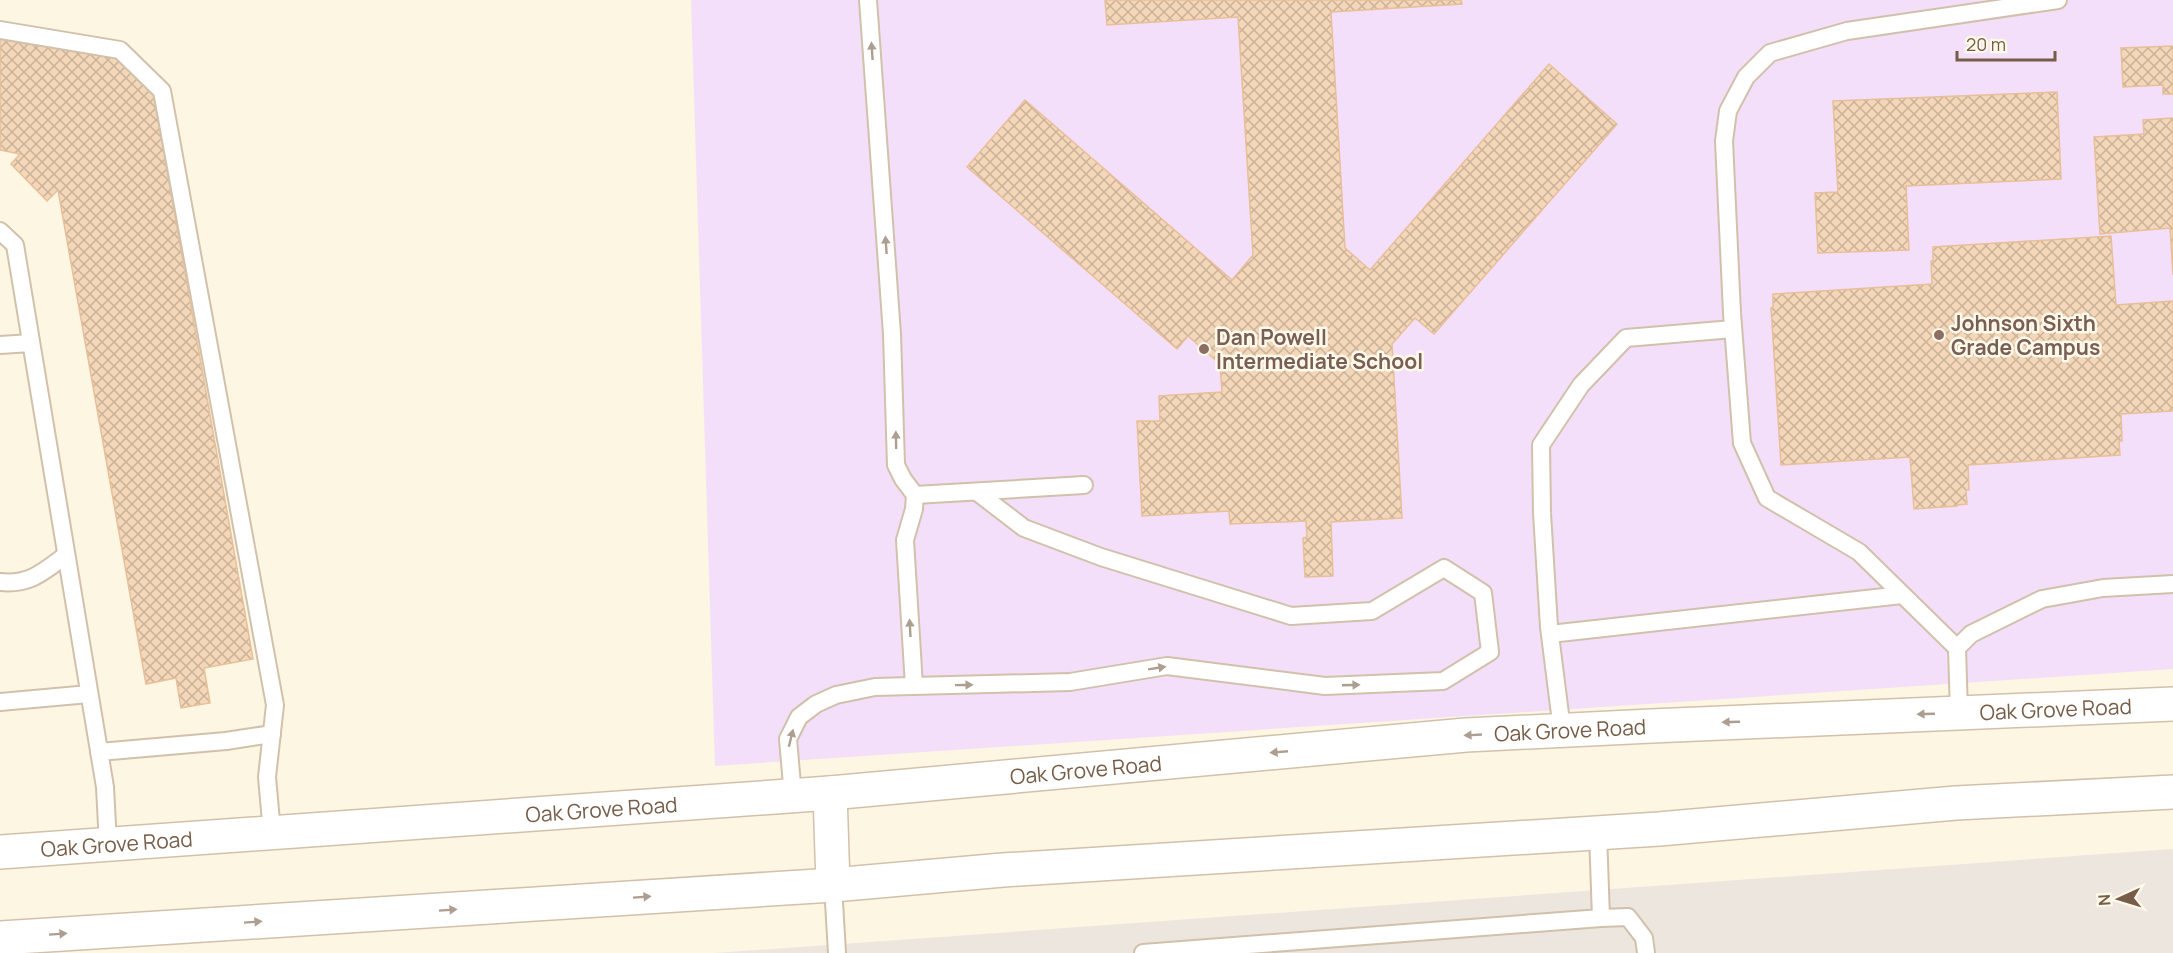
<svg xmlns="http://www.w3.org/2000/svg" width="2173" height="953" viewBox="0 0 2173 953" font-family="Manrope,sans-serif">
  <defs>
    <pattern id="building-cross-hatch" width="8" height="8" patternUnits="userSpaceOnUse" patternTransform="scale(1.5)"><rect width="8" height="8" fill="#f4d7b9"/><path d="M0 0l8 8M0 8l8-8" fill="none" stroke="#cab298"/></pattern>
  </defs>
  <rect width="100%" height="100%" fill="#fdf6e3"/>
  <path fill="#ece6de" d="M 2173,849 L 2173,953 L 715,953 Z"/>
  <path fill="#f3dffa" d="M 691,0 L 2173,0 L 2173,669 L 715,766 Z"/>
  <g fill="url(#building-cross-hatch)" stroke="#e8bf98" stroke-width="1.5">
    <path d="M 1105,0 L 1461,0 L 1462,4 L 1331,12 L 1345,248 L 1370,270 L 1549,64 L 1617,124 L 1434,334 L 1415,318 L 1392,344 L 1402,518 L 1331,522 L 1333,576 L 1305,577 L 1303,538 L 1307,537 L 1306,521 L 1230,524 L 1229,511 L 1142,516 L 1137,421 L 1160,421 L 1159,396 L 1222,392 L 1220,364 L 1188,336 L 1177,349 L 967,167 L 1025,100 L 1232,280 L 1253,255 L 1238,17 L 1107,25 Z"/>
    <path d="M 0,38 L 116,57 L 153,91 L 253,659 L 204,668 L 210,703 L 181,708 L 176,678 L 146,684 L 58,190 L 47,201 L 11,164 L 20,154 L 0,150 Z"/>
    <path d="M 2173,46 L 2173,94 L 2163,94 L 2163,85 L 2123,87 L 2121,48 Z"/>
    <path d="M 2057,92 L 2061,179 L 1906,186 L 1909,250 L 1818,253 L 1815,193 L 1838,192 L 1833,101 Z"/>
    <path d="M 2173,118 L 2173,275 L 2170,228 L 2100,234 L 2094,137 L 2144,134 L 2143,120 Z"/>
    <path d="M 2111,236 L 2116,305 L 2173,301 L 2173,411 L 2121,414 L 2122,441 L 2119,441 L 2120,455 L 1968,465 L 1969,490 L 1966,490 L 1967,504 L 1957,505 L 1957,506 L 1914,509 L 1910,457 L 1781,465 L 1771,308 L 1773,307 L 1773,294 L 1932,284 L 1931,261 L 1933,261 L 1933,247 Z"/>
  </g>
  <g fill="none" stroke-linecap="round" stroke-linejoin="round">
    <defs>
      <g id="service">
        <path d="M 868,0 L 892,334 L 896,465 L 903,479 L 915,495 L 914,509 L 905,540 L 914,686"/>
        <path d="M 0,30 L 120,50 L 162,91 L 275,705 L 267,777 L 272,833"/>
        <path d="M 0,231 L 15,245 L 105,787 L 108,844"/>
        <path d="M 0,345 L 31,343"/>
        <path d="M 915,495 L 1084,485"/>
        <path d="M 0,582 C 30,585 43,572 66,555"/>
        <path d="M 1550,634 L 1902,595"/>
        <path d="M 1957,648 L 1859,552 L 1767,498 L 1742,443 L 1732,313 L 1724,141 L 1728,111 L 1746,77 L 1770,53 L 1847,31 L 2058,0"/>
        <path d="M 0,702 L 89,694"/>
        <path d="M 1959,713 L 1957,648 L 1971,634 L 2042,599 L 2103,588 L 2173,584"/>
        <path d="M 1562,730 L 1549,627 L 1542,513 L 1541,445 L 1581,385 L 1626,338 L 1733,329"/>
        <path d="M 99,752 L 226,741 L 272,734"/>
        <path d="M 793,796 L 788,739 L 799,717 L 816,704 L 836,695 L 875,687 L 1070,682 L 1167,666 L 1325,686 L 1443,681 L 1490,652 L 1483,593 L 1444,568 L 1372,611 L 1291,616 L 1101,557 L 1024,528 L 977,492"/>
        <path d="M 1598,833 L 1601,918 L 1628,917 L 1644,938 L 1646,953"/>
        <path d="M 833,885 L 837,953"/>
        <path d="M 1143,953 L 1601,918"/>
      </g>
      <path id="minor" d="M 830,793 L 833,885"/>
      <g id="tertiary">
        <path id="s1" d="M 0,852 L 830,793 L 1466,735 L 1651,726 L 2173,704"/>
        <path d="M 0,938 L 614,899 L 833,885 L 1003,870 L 1659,829 L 1956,803 L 2173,792"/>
      </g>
    </defs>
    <use href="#service" stroke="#d1c1ab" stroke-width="20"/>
    <use href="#minor" stroke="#d1c1ab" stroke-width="36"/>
    <use href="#tertiary" stroke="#d1c1ab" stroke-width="36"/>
    <use href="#service" stroke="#fff" stroke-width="16"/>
    <use href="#minor" stroke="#fff" stroke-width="33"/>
    <use href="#tertiary" stroke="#fff" stroke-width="33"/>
  </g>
  <defs><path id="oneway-solid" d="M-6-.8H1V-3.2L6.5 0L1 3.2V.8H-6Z" transform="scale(1.5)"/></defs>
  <g fill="#ad9e91">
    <use href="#oneway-solid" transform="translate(872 51) rotate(-94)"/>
    <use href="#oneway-solid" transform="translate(886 245) rotate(-94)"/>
    <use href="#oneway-solid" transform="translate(896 440) rotate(-91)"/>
    <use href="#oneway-solid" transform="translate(910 628) rotate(-93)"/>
    <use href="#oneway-solid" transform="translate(1157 668) rotate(-9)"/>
    <use href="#oneway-solid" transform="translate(964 685) rotate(-1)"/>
    <use href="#oneway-solid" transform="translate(1351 685) rotate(-2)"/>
    <use href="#oneway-solid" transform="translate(1926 714) rotate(178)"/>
    <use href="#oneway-solid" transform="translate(1731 722) rotate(178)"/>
    <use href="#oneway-solid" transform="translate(1473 735) rotate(177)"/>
    <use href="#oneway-solid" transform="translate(791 738) rotate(-76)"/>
    <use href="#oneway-solid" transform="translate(1279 752) rotate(175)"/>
    <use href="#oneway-solid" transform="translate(642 897) rotate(-4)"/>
    <use href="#oneway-solid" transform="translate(448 910) rotate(-4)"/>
    <use href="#oneway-solid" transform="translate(253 922) rotate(-4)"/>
    <use href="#oneway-solid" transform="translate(58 934) rotate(-4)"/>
  </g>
  <g fill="#8d6e63" stroke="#fff9ea" stroke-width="2">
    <circle cx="1939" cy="335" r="6"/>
    <circle cx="1204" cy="349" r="6"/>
  </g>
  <g text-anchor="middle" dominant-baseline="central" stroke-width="5" stroke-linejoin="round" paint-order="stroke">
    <g font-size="21" font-weight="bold" fill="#785e54" stroke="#fff9ea" text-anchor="start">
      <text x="1951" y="323">Johnson Sixth<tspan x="1951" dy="24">Grade Campus</tspan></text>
      <text x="1216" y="337">Dan Powell<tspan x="1216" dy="24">Intermediate School</tspan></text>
    </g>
    <g font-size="21" fill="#775d47" stroke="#fff9ea">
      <text stroke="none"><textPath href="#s1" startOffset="2061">Oak Grove Road</textPath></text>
      <text stroke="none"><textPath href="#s1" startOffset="1575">Oak Grove Road</textPath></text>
      <text stroke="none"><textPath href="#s1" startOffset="1089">Oak Grove Road</textPath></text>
      <text stroke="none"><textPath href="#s1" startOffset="603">Oak Grove Road</textPath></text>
      <text stroke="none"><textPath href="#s1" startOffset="117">Oak Grove Road</textPath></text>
    </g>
  </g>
  <g transform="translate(2119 899) rotate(266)" stroke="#fff9ea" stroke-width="4.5" paint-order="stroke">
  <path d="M0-4.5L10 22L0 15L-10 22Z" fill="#775d47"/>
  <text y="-9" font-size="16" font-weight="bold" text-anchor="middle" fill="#775d47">N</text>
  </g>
  <path d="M1957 51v9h98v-9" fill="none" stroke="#775d47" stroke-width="3"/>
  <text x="1966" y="51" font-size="18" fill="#775d47" stroke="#fff9ea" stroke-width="4.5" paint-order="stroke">20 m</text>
</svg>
